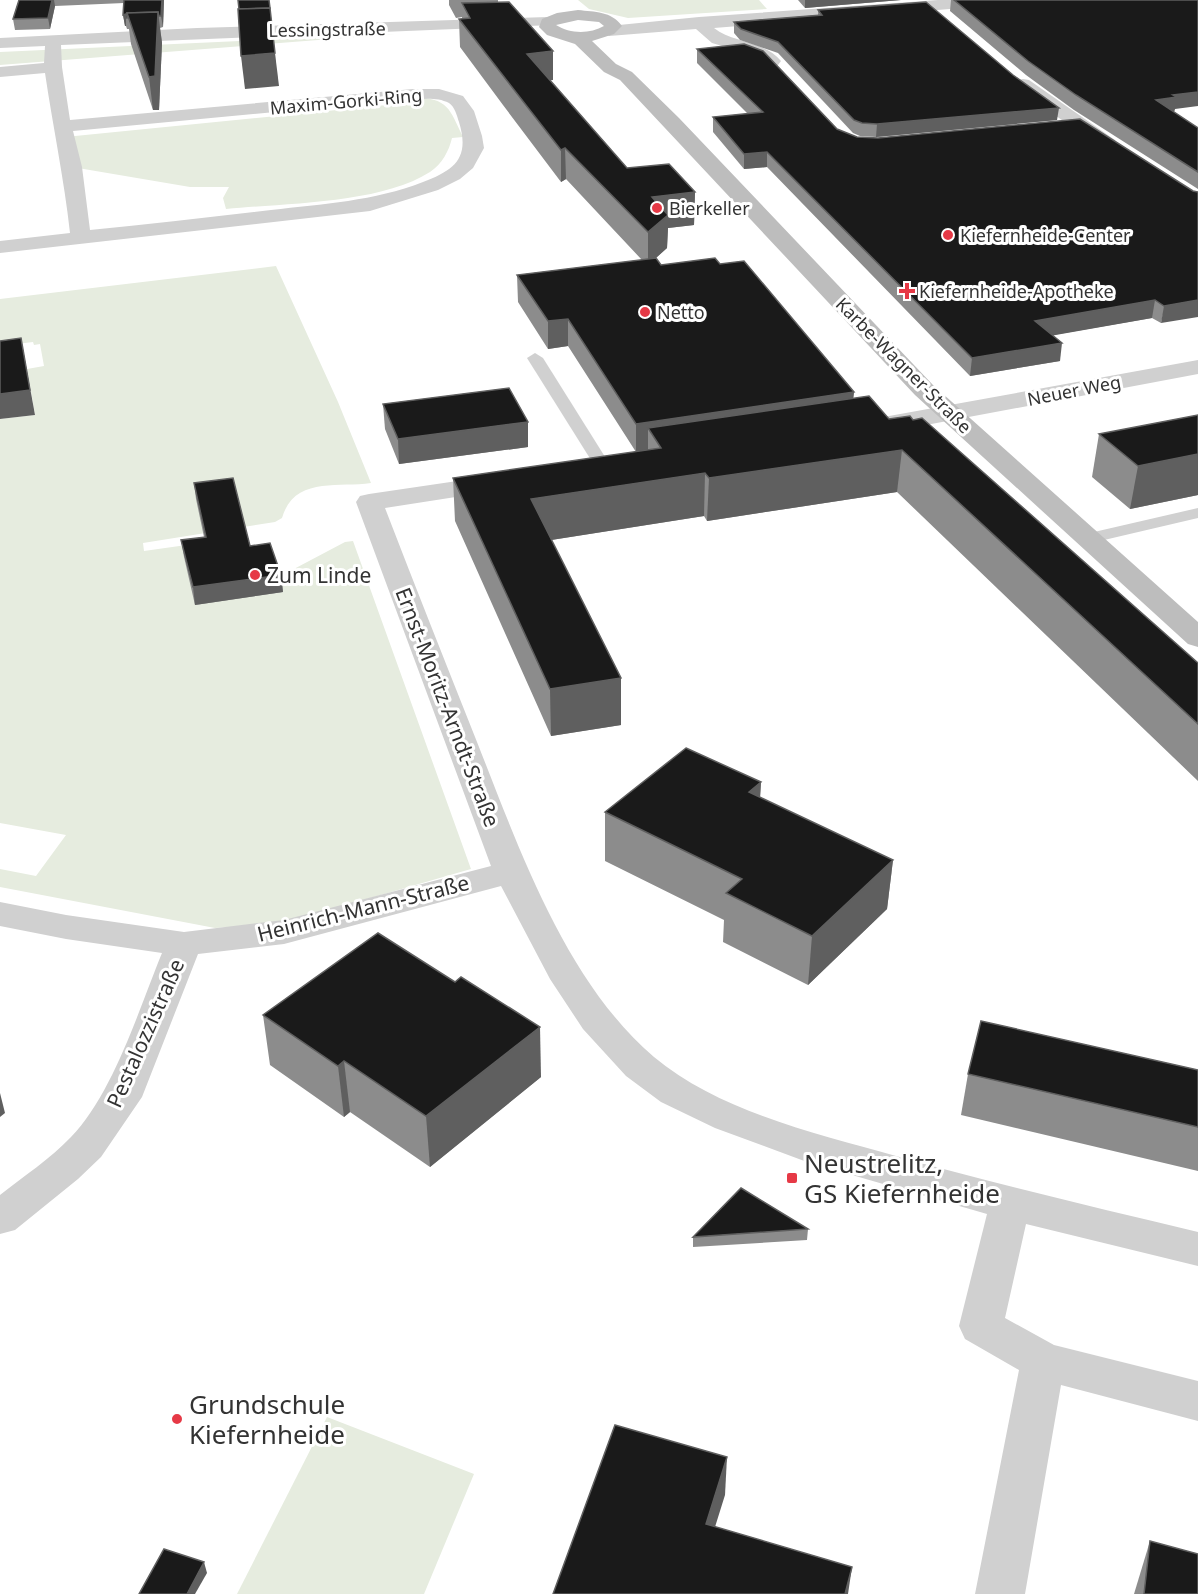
<svg xmlns="http://www.w3.org/2000/svg" width="1198" height="1594" viewBox="0 0 1198 1594" font-family="'Noto Sans',sans-serif">
  <rect width="100%" height="100%" fill="#fff"/>
  <g fill="#e6ecdf">
    <path d="M 578,0 L 759,0 L 767,9 L 628,18 L 589,9 Z"/>
    <path d="M 395,34 L 0,65 L 0,52 Z"/>
    <path d="M 414,97 C 449,99 449,108 463,137 L 452,138 C 449,151 442,164 430,172 C 380,204 285,203 226,209 L 223,198 L 229,187 L 190,187 L 72,167 L 65,137 L 417,102 Z"/>
    <path d="M 276,266 L 338,402 L 371,483 C 338,488 294,476 282,518 L 275,522 L 143,543 L 144,551 L 243,537 L 184,557 L 196,605 L 277,573 L 292,570 L 345,542 L 353,541 L 471,869 L 280,924 L 215,928 L 0,887 L 0,869 L 36,876 L 66,835 L 0,823 L 0,419 L 35,415 L 27,369 L 44,366 L 40,344 L 34,345 L 33,342 L 0,346 L 0,299 Z"/>
    <path d="M 327,1417 L 474,1474 L 424,1594 L 237,1594 Z"/>
  </g>
  <g fill="none" stroke-linecap="round" stroke-linejoin="round">
    <g fill="#d0d0d0" fill-rule="evenodd">
      <path d="M 535,353 L 543,358 L 612,468 L 610,472 L 604,473 L 596,468 L 527,358 Z"/>
      <path d="M 1198,508 L 1198,518 L 1087,544 L 1081,543 L 1078,539 L 1081,535 Z"/>
    </g>
    <g fill="#d0d0d0" fill-rule="evenodd">
      <path d="M 938,0 L 1007,0 L 999,5 L 714,28 C 733,43 765,41 781,61 L 778,65 L 772,66 L 749,54 L 712,43 L 696,29 L 609,36 L 601,31 L 609,26 L 699,17 Z"/>
      <path d="M 548,17 L 556,22 L 554,25 L 61,45 L 62,67 L 70,120 L 413,89 L 439,89 L 463,96 L 474,111 L 482,136 L 484,148 L 473,168 L 460,179 L 438,190 L 370,211 L 0,253 L 0,241 L 70,233 C 64,179 53,127 45,73 L 0,77 L 0,67 L 44,63 L 45,46 L 0,48 L 0,38 L 197,28 ZM 413,99 C 425,99 438,97 449,103 C 455,107 457,116 459,122 C 470,158 455,170 423,182 C 374,201 323,204 271,210 C 211,217 151,224 90,230 L 82,167 L 73,131 Z"/>
      <path d="M 1023,79 L 1029,80 L 1115,140 L 1118,144 L 1115,148 L 1101,148 L 1017,88 L 1014,84 L 1017,80 Z"/>
      <path d="M 1198,360 L 1198,374 L 878,434 L 869,431 L 865,426 L 869,421 L 878,418 Z"/>
      <path d="M 498,475 L 507,477 L 511,483 L 507,489 L 385,508 C 415,586 446,664 477,742 C 519,848 565,981 654,1057 C 718,1111 817,1134 896,1156 C 996,1184 1097,1208 1198,1232 L 1198,1266 L 1026,1224 L 1005,1318 L 1054,1345 L 1198,1381 L 1198,1421 L 1061,1385 L 1025,1594 L 975,1594 L 1019,1370 L 965,1339 L 959,1326 L 987,1214 L 807,1162 L 715,1128 L 661,1102 L 626,1076 L 583,1029 L 550,979 L 501,886 L 284,944 L 198,954 L 142,1097 L 101,1157 L 78,1179 L 15,1230 L 0,1234 L 0,1195 C 24,1176 50,1159 71,1137 C 113,1094 139,1009 162,953 L 66,939 L 0,926 L 0,902 L 66,915 L 184,932 L 284,920 L 491,866 L 356,502 L 360,496 L 369,494 Z"/>
    </g>
    <path fill="#bdbdbd" fill-rule="evenodd" d="M 578,10 C 595,12 611,11 622,26 L 614,34 L 592,41 L 616,64 L 632,72 L 679,118 L 933,385 L 1198,622 L 1198,647 L 1188,644 L 915,395 L 620,80 L 604,72 L 575,44 L 547,35 L 539,27 L 542,19 L 557,13 ZM 578,20 L 599,22 L 604,26 C 590,34 570,34 556,25 Z"/>
  </g>
  <g fill="#8c8c8c">
    <path d="M 19,0 L 164,0 L 163,27 L 160,28 L 162,43 L 159,110 L 153,110 L 131,44 L 129,29 L 127,29 L 126,26 L 125,26 L 123,15 L 124,3 L 55,6 L 50,29 L 15,30 L 13,19 Z"/>
    <path d="M 449,0 L 498,0 L 498,2 L 553,80 L 550,80 L 627,168 L 695,192 L 694,225 L 668,228 L 667,248 L 656,258 L 661,265 L 720,264 L 854,392 L 853,398 L 889,419 L 913,420 L 1198,663 L 1198,781 L 897,492 L 707,521 L 704,516 L 551,540 L 621,678 L 621,725 L 551,736 L 455,521 L 453,478 L 636,452 L 568,346 L 548,349 L 518,302 L 517,275 L 642,260 L 566,179 L 561,182 L 503,105 L 460,47 L 459,19 L 462,19 L 462,17 L 456,18 L 449,5 Z"/>
    <path d="M 798,0 L 901,0 L 805,8 Z"/>
    <path d="M 951,0 L 1198,0 L 1174,112 L 1198,128 L 1198,189 L 1074,110 L 1026,75 L 950,11 Z"/>
    <path d="M 818,10 L 1057,120 L 876,137 L 860,136 L 853,133 L 778,53 L 740,40 L 734,33 L 734,22 L 818,15 Z"/>
    <path d="M 697,49 L 837,129 L 857,137 L 1193,191 L 1161,323 L 1152,318 L 1053,335 L 1060,361 L 970,376 L 767,167 L 744,169 L 713,132 L 713,117 L 748,114 L 697,63 Z"/>
    <path d="M 383,404 L 528,447 L 399,464 L 385,429 Z"/>
    <path d="M 1198,415 L 1198,495 L 1130,509 L 1092,477 L 1099,434 Z"/>
    <path d="M 194,483 L 250,546 L 281,575 L 283,592 L 195,605 L 184,557 L 181,540 L 204,537 L 196,499 Z"/>
    <path d="M 761,782 L 760,798 L 893,860 L 887,909 L 808,985 L 723,942 L 724,920 L 605,861 L 605,812 Z"/>
    <path d="M 263,1015 L 541,1077 L 430,1167 L 350,1112 L 344,1117 L 270,1065 Z"/>
    <path d="M 1198,1070 L 1198,1171 L 961,1115 L 968,1074 Z"/>
    <path d="M 808,1229 L 807,1240 L 693,1247 L 693,1237 Z"/>
    <path d="M 1150,1541 L 1198,1594 L 1134,1594 Z"/>
  </g>
  <g fill="#5f5f5f">
    <path d="M 52,0 L 54,0 L 55,6 L 50,29 L 48,18 Z"/>
    <path d="M 162,0 L 164,0 L 163,27 L 161,16 Z"/>
    <path d="M 805,0 L 901,0 L 805,8 Z"/>
    <path d="M 158,12 L 162,43 L 159,110 L 153,110 L 149,77 Z"/>
    <path d="M 126,14 L 126,26 L 125,26 L 123,15 Z"/>
    <path d="M 553,51 L 553,80 L 528,83 L 527,54 Z"/>
    <path d="M 275,53 L 279,86 L 245,89 L 241,56 Z"/>
    <path d="M 1198,92 L 1198,106 L 1175,109 L 1174,112 L 1156,100 L 1173,95 Z"/>
    <path d="M 1059,108 L 1057,120 L 876,137 L 877,124 Z"/>
    <path d="M 565,148 L 566,179 L 561,182 L 561,150 Z"/>
    <path d="M 767,152 L 767,167 L 744,169 L 744,154 Z"/>
    <path d="M 695,192 L 694,225 L 668,228 L 667,248 L 648,265 L 648,232 L 652,197 Z"/>
    <path d="M 1155,300 L 1152,318 L 1033,339 L 1035,321 Z"/>
    <path d="M 1198,300 L 1198,317 L 1161,323 L 1164,306 Z"/>
    <path d="M 568,319 L 568,346 L 548,349 L 548,321 Z"/>
    <path d="M 21,338 L 35,415 L 0,419 L 0,394 Z"/>
    <path d="M 1062,343 L 1060,361 L 970,376 L 972,358 Z"/>
    <path d="M 854,392 L 851,421 L 648,428 L 648,451 L 636,453 L 636,424 Z"/>
    <path d="M 528,422 L 528,447 L 399,464 L 398,439 Z"/>
    <path d="M 902,450 L 897,492 L 707,521 L 709,478 Z"/>
    <path d="M 1198,454 L 1198,495 L 1130,509 L 1138,466 Z"/>
    <path d="M 705,473 L 704,516 L 532,543 L 531,499 Z"/>
    <path d="M 281,575 L 283,592 L 195,605 L 193,587 Z"/>
    <path d="M 621,678 L 621,725 L 551,736 L 550,689 Z"/>
    <path d="M 761,782 L 758,830 L 749,792 Z"/>
    <path d="M 893,860 L 887,909 L 808,985 L 812,936 Z"/>
    <path d="M 540,1027 L 541,1077 L 430,1167 L 426,1116 Z"/>
    <path d="M 344,1061 L 350,1112 L 344,1117 L 338,1066 Z"/>
    <path d="M 0,1093 L 5,1113 L 0,1117 Z"/>
    <path d="M 727,1457 L 725,1495 L 704,1562 L 706,1524 Z"/>
    <path d="M 204,1562 L 207,1573 L 195,1594 L 187,1594 Z"/>
    <path d="M 852,1567 L 848,1594 L 845,1594 Z"/>
  </g>
  <g fill="#1a1a1a" stroke="#5f5f5f" stroke-width="1.5">
    <path d="M 19,0 L 52,0 L 48,18 L 13,19 Z"/>
    <path d="M 124,0 L 162,0 L 161,16 L 159,16 L 158,12 L 127,13 L 127,18 L 125,18 L 126,14 L 123,15 Z"/>
    <path d="M 238,0 L 269,0 L 270,8 L 239,9 Z"/>
    <path d="M 954,0 L 1198,0 L 1198,92 L 1173,95 L 1177,97 L 1156,100 L 1198,128 L 1198,172 L 1076,95 L 1028,61 Z"/>
    <path d="M 509,2 L 553,51 L 527,54 L 627,168 L 669,164 L 695,192 L 652,197 L 668,215 L 648,232 L 565,148 L 561,150 L 459,19 L 470,18 L 462,3 Z"/>
    <path d="M 926,2 L 1013,75 L 1059,108 L 877,124 L 862,123 L 854,120 L 778,42 L 741,29 L 734,22 L 822,15 L 818,10 Z"/>
    <path d="M 270,8 L 275,53 L 241,56 L 238,9 Z"/>
    <path d="M 158,12 L 155,76 L 149,77 L 127,13 Z"/>
    <path d="M 744,44 L 763,51 L 837,129 L 857,137 L 878,138 L 1080,119 L 1193,191 L 1198,192 L 1198,300 L 1164,306 L 1155,300 L 1035,321 L 1062,343 L 972,358 L 767,152 L 744,154 L 713,117 L 763,112 L 697,49 Z"/>
    <path d="M 656,258 L 661,265 L 715,258 L 720,264 L 744,261 L 854,392 L 636,424 L 568,319 L 548,321 L 517,275 Z"/>
    <path d="M 21,338 L 30,390 L 0,394 L 0,341 Z"/>
    <path d="M 509,388 L 528,422 L 398,439 L 383,404 Z"/>
    <path d="M 869,396 L 889,419 L 910,416 L 913,420 L 922,418 L 1198,663 L 1198,724 L 902,450 L 709,478 L 705,473 L 531,499 L 621,678 L 550,689 L 453,478 L 661,448 L 648,428 Z"/>
    <path d="M 1198,415 L 1198,454 L 1138,466 L 1099,434 Z"/>
    <path d="M 233,478 L 250,546 L 270,543 L 281,575 L 193,587 L 181,540 L 206,537 L 194,483 Z"/>
    <path d="M 686,748 L 761,782 L 749,792 L 893,860 L 812,936 L 726,893 L 742,879 L 605,812 Z"/>
    <path d="M 378,933 L 455,982 L 461,977 L 540,1027 L 426,1116 L 344,1061 L 338,1066 L 263,1015 Z"/>
    <path d="M 981,1021 L 1198,1070 L 1198,1127 L 968,1074 Z"/>
    <path d="M 741,1188 L 808,1229 L 693,1237 Z"/>
    <path d="M 615,1425 L 727,1457 L 706,1524 L 852,1567 L 845,1594 L 553,1594 Z"/>
    <path d="M 1150,1541 L 1198,1554 L 1198,1594 L 1144,1594 Z"/>
    <path d="M 164,1549 L 204,1562 L 187,1594 L 139,1594 Z"/>
  </g>
  <g fill="#e63946" stroke="#fff" stroke-width="2">
    <circle cx="657" cy="208" r="6"/>
    <circle cx="948" cy="235" r="6"/>
    <path d="M904 282h6v6h6v6h-6v6h-6v-6h-6v-6h6z"/>
    <circle cx="645" cy="312" r="6"/>
    <circle cx="255" cy="575" r="6"/>
    <rect x="786" y="1172" width="12" height="12" rx="3"/>
    <circle cx="177" cy="1419" r="6"/>
  </g>
  <g text-anchor="middle" dominant-baseline="central" stroke-width="6" stroke-linejoin="round" paint-order="stroke">
    <g font-size="18" fill="#333" stroke="#fff">
      <text transform="translate(327 29) rotate(-1)">Lessingstraße</text>
      <text transform="translate(346 101) rotate(-5)">Maxim-Gorki-Ring</text>
      <text transform="translate(904 365) rotate(45)">Karbe-Wagner-Straße</text>
      <text transform="translate(1074 390) rotate(-11)">Neuer Weg</text>
    </g>
    <g font-size="18" fill="#333" stroke="#fff" text-anchor="start">
      <text x="669" y="208">Bierkeller</text>
      <text x="960" y="235">Kiefernheide-Center</text>
      <text x="919" y="291">Kiefernheide-Apotheke</text>
      <text x="657" y="312">Netto</text>
    </g>
    <g font-size="21" fill="#333" stroke="#fff" text-anchor="start">
      <text x="267" y="575">Zum Linde</text>
    </g>
    <g font-size="21" fill="#333" stroke="#fff">
      <text transform="translate(448 707) rotate(69)">Ernst-Moritz-Arndt-Straße</text>
      <text transform="translate(363 908) rotate(-14)">Heinrich-Mann-Straße</text>
      <text transform="translate(145 1033) rotate(-66)">Pestalozzistraße</text>
    </g>
    <g font-size="26" fill="#333" stroke="#fff" text-anchor="start">
      <text x="804" y="1163">Neustrelitz,<tspan x="804" dy="30">GS Kiefernheide</tspan></text>
      <text x="189" y="1404">Grundschule<tspan x="189" dy="30">Kiefernheide</tspan></text>
    </g>
  </g>
</svg>
